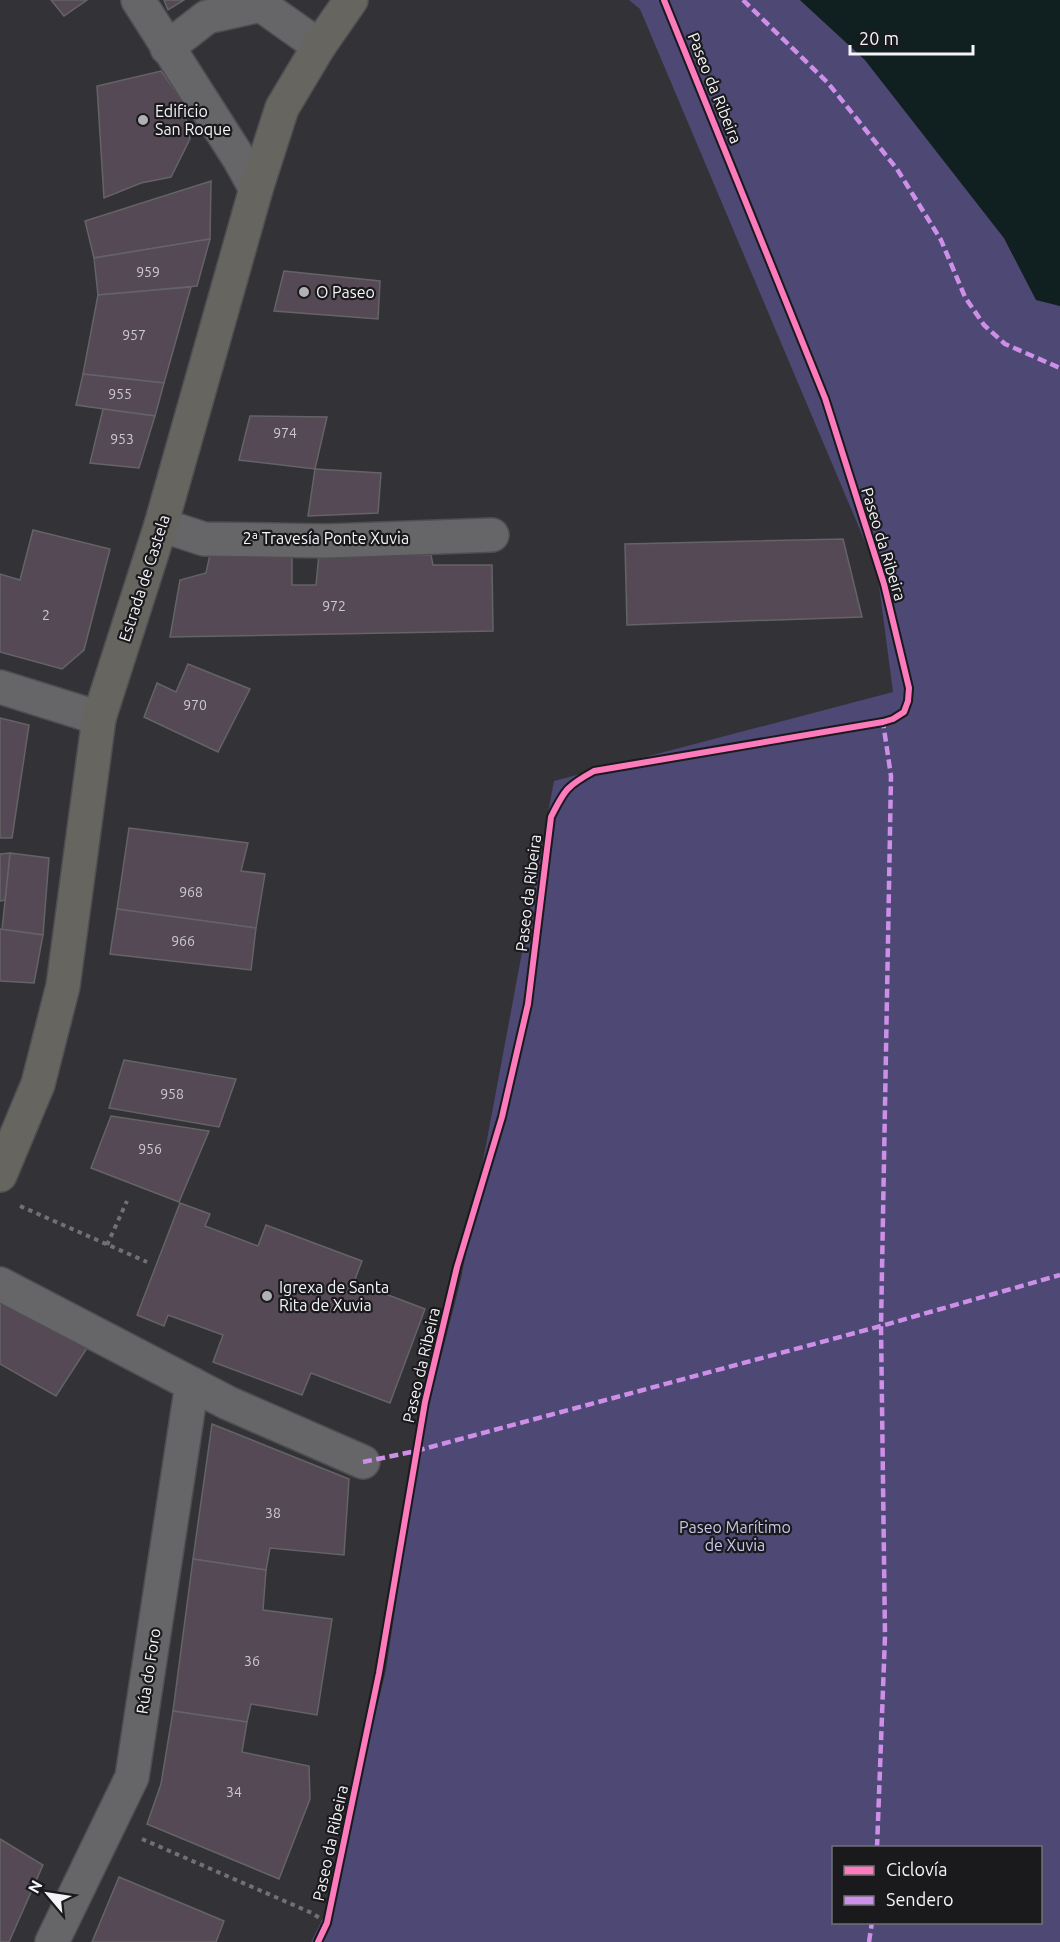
<svg xmlns="http://www.w3.org/2000/svg" width="1060" height="1942" viewBox="0 0 1060 1942" font-family="Ubuntu,sans-serif">
  <rect width="100%" height="100%" fill="#333337"/>
  <path fill="#4d4874" fill-rule="evenodd" d="M 629,0 L 800,0 L 865,60 L 1004,238 L 1036,299 L 1060,306 L 1060,1942 L 311,1942 L 329,1906 L 386,1670 L 422,1431 L 461,1279 L 554,781 L 893,692 L 877,570 L 640,9 ZM 834,1848 L 1040,1848 L 1040,1922 L 834,1922 Z"/>
  <path fill="#102020" d="M 800,0 L 1060,0 L 1060,306 L 1036,300 L 1004,238 L 865,60 Z"/>
  <g fill="#554955" stroke="#646366" stroke-width="1.5">
    <path d="M 51,0 L 87,0 L 64,16 Z"/>
    <path d="M 164,0 L 184,0 L 168,10 Z"/>
    <path d="M 161,71 L 182,100 L 190,139 L 171,177 L 141,183 L 104,198 L 97,86 Z"/>
    <path d="M 211,181 L 210,239 L 94,258 L 85,221 Z"/>
    <path d="M 210,239 L 197,286 L 98,295 L 94,258 Z"/>
    <path d="M 284,271 L 380,281 L 378,319 L 274,311 Z"/>
    <path d="M 191,287 L 164,383 L 83,374 L 98,295 Z"/>
    <path d="M 83,374 L 164,383 L 155,416 L 76,405 Z"/>
    <path d="M 103,409 L 155,416 L 139,468 L 90,463 Z"/>
    <path d="M 250,416 L 327,417 L 315,469 L 239,460 Z"/>
    <path d="M 315,469 L 381,473 L 378,513 L 308,516 Z"/>
    <path d="M 33,530 L 110,549 L 84,650 L 62,669 L 0,652 L 0,574 L 20,580 Z"/>
    <path d="M 843,539 L 862,617 L 627,625 L 625,544 Z"/>
    <path d="M 211,550 L 292,550 L 292,585 L 316,585 L 319,554 L 431,555 L 433,565 L 492,565 L 493,631 L 170,637 L 180,580 L 206,573 Z"/>
    <path d="M 188,664 L 250,689 L 218,752 L 144,717 L 157,683 L 176,692 Z"/>
    <path d="M 0,718 L 29,725 L 12,838 L 0,838 Z"/>
    <path d="M 129,828 L 248,843 L 241,871 L 265,874 L 256,928 L 117,909 Z"/>
    <path d="M 10,853 L 49,858 L 43,935 L 2,930 Z"/>
    <path d="M 10,853 L 5,900 L 0,901 L 0,854 Z"/>
    <path d="M 117,909 L 256,928 L 251,970 L 110,954 Z"/>
    <path d="M 0,929 L 43,935 L 34,983 L 0,981 Z"/>
    <path d="M 124,1060 L 236,1079 L 219,1127 L 109,1108 Z"/>
    <path d="M 111,1116 L 209,1131 L 179,1202 L 91,1168 Z"/>
    <path d="M 180,1203 L 210,1214 L 205,1226 L 258,1246 L 266,1225 L 362,1261 L 354,1282 L 425,1309 L 390,1403 L 311,1373 L 302,1395 L 213,1362 L 223,1335 L 168,1315 L 164,1326 L 137,1315 Z"/>
    <path d="M 0,1295 L 87,1348 L 56,1396 L 0,1364 Z"/>
    <path d="M 212,1424 L 349,1479 L 344,1555 L 270,1548 L 266,1570 L 193,1559 Z"/>
    <path d="M 193,1559 L 266,1570 L 263,1610 L 332,1619 L 317,1715 L 251,1704 L 247,1722 L 173,1711 Z"/>
    <path d="M 173,1711 L 247,1722 L 242,1752 L 309,1766 L 310,1799 L 279,1879 L 147,1824 L 161,1784 Z"/>
    <path d="M 0,1839 L 43,1865 L 9,1942 L 0,1942 Z"/>
    <path d="M 119,1877 L 224,1921 L 216,1942 L 92,1942 Z"/>
  </g>
  <g fill="none" stroke-linecap="round" stroke-linejoin="round">
    <defs>
      <g id="minor">
        <path d="M 138,0 L 240,160 L 256,189"/>
        <path d="M 167,48 L 207,17 L 261,5 L 319,46"/>
        <path d="M 161,525 L 204,539 L 328,541 L 492,535"/>
        <path d="M 0,687 L 99,718"/>
        <path d="M 0,1284 L 228,1403 L 363,1462"/>
        <path d="M 52,1942 L 132,1777 L 192,1384"/>
      </g>
      <path id="major" d="M 0,1175 L 38,1084 L 63,986 L 99,718 L 161,525 L 256,189 L 282,108 L 319,46 L 351,0"/>
    </defs>
    <use href="#minor" stroke="#4f4f53" stroke-width="36"/>
    <use href="#major" stroke="#4f4f53" stroke-width="36"/>
    <g stroke="#717174" stroke-width="4" stroke-dasharray="4.5 4.5" stroke-linecap="butt">
      <path d="M 20,1206 L 147,1262"/>
      <path d="M 107,1245 L 127,1201"/>
      <path d="M 142,1839 L 312,1913 L 327,1923"/>
    </g>
    <use href="#minor" stroke="#666668" stroke-width="33"/>
    <use href="#major" stroke="#67655f" stroke-width="33"/>
    <g stroke="#ce8fe9" stroke-width="4.5" stroke-dasharray="9 4.5" stroke-linecap="butt">
      <path d="M 743,0 L 828,83 L 897,169 L 941,240 L 965,297 L 984,325 L 1005,344 L 1060,368"/>
      <path d="M 363,1462 L 416,1451 L 881,1326 L 1060,1275"/>
      <path d="M 877,1848 L 885,1636 L 881,1326 L 891,776 L 883,722"/>
      <path d="M 869,1942 L 872,1922"/>
    </g>
    <defs>
      <path id="cycleway" d="M 318,1942 L 327,1923 L 379,1673 L 425,1402 L 457,1267 L 502,1117 L 528,1004 L 551,817 C 565,789 567,786 594,771 L 883,722 L 893,719 L 904,712 L 908,701 L 909,688 L 884,584 L 825,398 L 664,0"/>
    </defs>
    <use href="#cycleway" stroke="#1a1a1d" stroke-width="10"/>
    <use href="#cycleway" stroke="#fd7abc" stroke-width="6"/>
  </g>
  <g fill="#b0b0b5" stroke="#1a1a1d" stroke-width="2">
    <circle cx="143" cy="120" r="6"/>
    <circle cx="304" cy="292" r="6"/>
    <circle cx="267" cy="1296" r="6"/>
  </g>
  <g text-anchor="middle" dominant-baseline="central" stroke-width="4.5" stroke-linejoin="round" paint-order="stroke">
    <g font-size="14" fill="#ccc9d0">
      <text x="148" y="272">959</text>
      <text x="134" y="335">957</text>
      <text x="120" y="394">955</text>
      <text x="285" y="433">974</text>
      <text x="122" y="439">953</text>
      <text x="334" y="606">972</text>
      <text x="46" y="615">2</text>
      <text x="195" y="705">970</text>
      <text x="191" y="892">968</text>
      <text x="183" y="941">966</text>
      <text x="172" y="1094">958</text>
      <text x="150" y="1149">956</text>
      <text x="273" y="1513">38</text>
      <text x="252" y="1661">36</text>
      <text x="234" y="1792">34</text>
    </g>
    <g font-size="16" fill="#f4f4f9" stroke="#1a1a1d">
      <text transform="translate(715 88) rotate(68)">Paseo da Ribeira</text>
      <text x="326" y="538">2ª Travesía Ponte Xuvia</text>
      <text transform="translate(884 544) rotate(73)">Paseo da Ribeira</text>
      <text transform="translate(144 578) rotate(-72)">Estrada de Castela</text>
      <text transform="translate(528 893) rotate(-83)">Paseo da Ribeira</text>
      <text transform="translate(421 1365) rotate(-77)">Paseo da Ribeira</text>
      <text transform="translate(148 1671) rotate(-81)">Rúa do Foro</text>
      <text transform="translate(330 1843) rotate(-78)">Paseo da Ribeira</text>
    </g>
    <g font-size="16" fill="#f4f4f9" stroke="#1a1a1d" text-anchor="start">
      <text x="155" y="111">Edificio<tspan x="155" dy="18">San Roque</tspan></text>
      <text x="316" y="292">O Paseo</text>
      <text x="279" y="1287">Igrexa de Santa<tspan x="279" dy="18">Rita de Xuvia</tspan></text>
    </g>
    <g font-size="16" fill="#c9c6ef" stroke="#1a1a1d">
      <text x="735" y="1527">Paseo Marítimo<tspan x="735" dy="18">de Xuvia</tspan></text>
    </g>
  </g>
  <rect x="832" y="1846" width="210" height="78" fill="#1a1a1d" stroke="#717175" stroke-width="1.5"/>
  <rect x="844" y="1866" width="30" height="9" fill="#fd7abc" stroke="#717175" stroke-width="1.5"/>
  <text x="886" y="1876" font-size="18" fill="#f4f4f9">Ciclovía</text>
  <rect x="844" y="1896" width="30" height="9" fill="#ce8fe9" stroke="#717175" stroke-width="1.5"/>
  <text x="886" y="1906" font-size="18" fill="#f4f4f9">Sendero</text>
  <g transform="translate(48 1894) rotate(299)" stroke="#1a1a1d" stroke-width="4.5" paint-order="stroke">
  <path d="M0-4.5L10 22L0 15L-10 22Z" fill="#f4f4f9"/>
  <text y="-9" font-size="16" font-weight="bold" text-anchor="middle" fill="#f4f4f9">N</text>
  </g>
  <path d="M850 45v9h123v-9" fill="none" stroke="#f4f4f9" stroke-width="3"/>
  <text x="859" y="45" font-size="18" fill="#f4f4f9" stroke="#1a1a1d" stroke-width="4.5" paint-order="stroke">20 m</text>
</svg>
